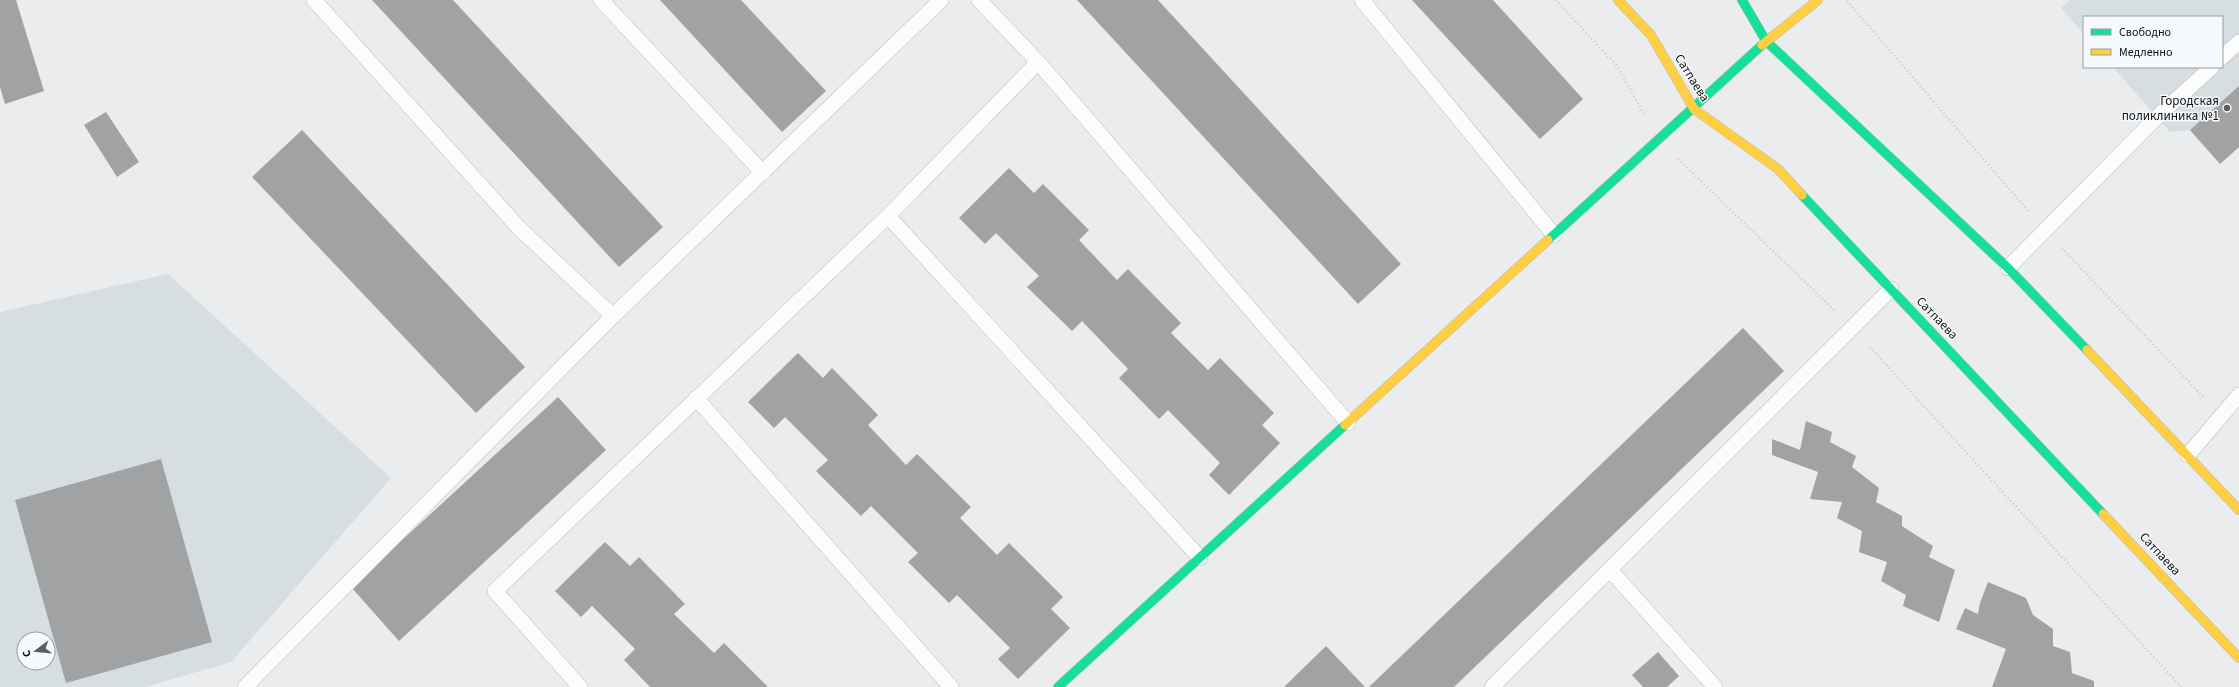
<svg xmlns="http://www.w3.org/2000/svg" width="2239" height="687" viewBox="0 0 2239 687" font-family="'Source Sans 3',sans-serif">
  <rect width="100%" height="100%" fill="#eaecee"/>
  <g fill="#d7dee2" fill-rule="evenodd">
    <path d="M 2070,0 L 2239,0 L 2239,147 L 2220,164 L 2190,130 L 2170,132 L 2113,67 L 2222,67 L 2222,17 L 2084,17 L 2084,34 L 2061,8 Z"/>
    <path d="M 168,274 L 391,478 L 231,662 L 145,687 L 0,687 L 0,312 ZM 24,639 L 48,639 L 48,663 L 24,663 Z"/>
  </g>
  <g fill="#a1a2a3">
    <path d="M 0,0 L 16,0 L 44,91 L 5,104 L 0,87 Z"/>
    <path d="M 372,0 L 453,0 L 663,227 L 619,267 Z"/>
    <path d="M 660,0 L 741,0 L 826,91 L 782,132 Z"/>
    <path d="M 1077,0 L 1158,0 L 1401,264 L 1358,304 Z"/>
    <path d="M 1412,0 L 1493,0 L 1583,99 L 1540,139 Z"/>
    <path d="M 2239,86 L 2239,147 L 2220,164 L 2190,130 Z"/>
    <path d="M 106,112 L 139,162 L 117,177 L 84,125 Z"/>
    <path d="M 302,130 L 525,367 L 476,413 L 252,177 Z"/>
    <path d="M 1009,168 L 1034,193 L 1043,184 L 1089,230 L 1079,240 L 1117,280 L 1128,269 L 1181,323 L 1171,333 L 1208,370 L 1220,358 L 1274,413 L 1262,425 L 1280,443 L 1229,495 L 1209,475 L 1220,463 L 1168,410 L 1159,419 L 1119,378 L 1128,369 L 1082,321 L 1072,331 L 1027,287 L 1039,276 L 996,233 L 985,244 L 959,218 Z"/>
    <path d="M 1743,328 L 1784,371 L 1454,687 L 1369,687 Z"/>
    <path d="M 798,353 L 823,378 L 832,368 L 878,415 L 868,425 L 906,465 L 917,454 L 971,507 L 960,518 L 997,555 L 1009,543 L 1063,597 L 1051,609 L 1070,628 L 1018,679 L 998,659 L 1010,648 L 957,595 L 949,603 L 908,562 L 918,553 L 871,506 L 861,516 L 816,471 L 828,460 L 785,417 L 774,428 L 748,402 Z"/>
    <path d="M 558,397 L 606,450 L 399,641 L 351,587 Z"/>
    <path d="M 1806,421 L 1832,432 L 1830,442 L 1856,456 L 1852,467 L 1879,488 L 1876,502 L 1902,516 L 1902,526 L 1933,546 L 1929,557 L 1955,570 L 1939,622 L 1903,606 L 1906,595 L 1881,581 L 1887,562 L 1859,552 L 1862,531 L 1837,518 L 1842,502 L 1810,499 L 1818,472 L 1772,455 L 1772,439 L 1800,450 Z"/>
    <path d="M 161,459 L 212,642 L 66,683 L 15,500 Z"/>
    <path d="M 605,542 L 630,566 L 639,557 L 685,604 L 674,614 L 714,653 L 724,643 L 768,687 L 650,687 L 624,660 L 635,649 L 592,606 L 581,617 L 555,591 Z"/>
    <path d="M 1988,582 L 2026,598 L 2033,615 L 2053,629 L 2053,646 L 2070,652 L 2072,673 L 2094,681 L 2094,687 L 1992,687 L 2006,649 L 1956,629 L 1965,608 L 1978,614 L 1980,603 Z"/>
    <path d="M 1326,646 L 1365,687 L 1284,687 Z"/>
    <path d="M 1658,652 L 1679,676 L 1667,687 L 1643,687 L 1632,675 Z"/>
  </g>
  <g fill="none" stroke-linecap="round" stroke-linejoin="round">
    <defs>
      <g id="lane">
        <path d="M 314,0 L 519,228 L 613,316 L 941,0"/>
        <path d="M 601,0 L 763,173"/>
        <path d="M 979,0 L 1038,62 L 1348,423"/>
        <path d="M 1362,0 L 1554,235"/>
        <path d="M 2222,57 L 2239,42"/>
        <path d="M 1038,62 L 888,216 L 1200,558"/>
        <path d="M 2008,268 L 2157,117 L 2212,67"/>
        <path d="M 696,398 L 951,687"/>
        <path d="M 2188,455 L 2239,395"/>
        <path d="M 1610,570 L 1715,687"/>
        <path d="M 245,687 L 613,316"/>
        <path d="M 580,687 L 495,591 L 888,216"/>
        <path d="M 1492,687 L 1891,289"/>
      </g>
      <g id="fast">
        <path d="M 1742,0 L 1766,41 L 2008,268 L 2087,350"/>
        <path d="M 1802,195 L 2103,514"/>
        <path d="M 1548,240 L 1762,45"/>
        <path d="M 1058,687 L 1345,425"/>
      </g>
      <g id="slow">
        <path d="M 1618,0 L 1651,35 L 1694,109 L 1778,169 L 1802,195"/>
        <path d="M 1762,45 L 1818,0"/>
        <path d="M 2087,350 L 2239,510"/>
        <path d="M 1345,425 L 1548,240"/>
        <path d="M 2103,514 L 2239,658"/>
      </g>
    </defs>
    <use href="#lane" stroke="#babcbc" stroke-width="16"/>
    <use href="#fast" stroke="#babcbc" stroke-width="10"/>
    <use href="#slow" stroke="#babcbc" stroke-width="10"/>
    <g stroke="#c9c9ca" stroke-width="2.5" stroke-dasharray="1 3" stroke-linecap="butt">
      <path d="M 1556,0 L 1617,66 L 1644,114"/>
      <path d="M 1847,1 L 2029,212"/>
      <path d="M 1678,159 L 1834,310"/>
      <path d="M 2062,248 L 2203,397"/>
      <path d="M 1870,347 L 2181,687"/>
    </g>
    <use href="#lane" stroke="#fcfcfc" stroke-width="15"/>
    <use href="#fast" stroke="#16e098" stroke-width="9"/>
    <use href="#slow" stroke="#ffcf43" stroke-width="9"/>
  </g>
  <circle fill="#5d5e60" stroke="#f6fafc" stroke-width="1.5" cx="2227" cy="108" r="4"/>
  <g text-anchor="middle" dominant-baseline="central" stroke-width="3" stroke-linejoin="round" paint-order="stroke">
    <g font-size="13" fill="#111213" stroke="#f6fafc">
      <text transform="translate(1692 78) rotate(58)">Сатпаева</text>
      <text transform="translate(1937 318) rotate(46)">Сатпаева</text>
      <text transform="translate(2160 554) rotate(47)">Сатпаева</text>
    </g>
    <g font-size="13" fill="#111213" stroke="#f6fafc" text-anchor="end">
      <text x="2219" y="101">Городская<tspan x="2219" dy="15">поликлиника №1</tspan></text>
    </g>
  </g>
  <rect x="2083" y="16" width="140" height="52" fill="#f6fafc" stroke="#9a9d9f"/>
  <rect x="2091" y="29" width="20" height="6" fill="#16e098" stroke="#9a9d9f"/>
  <text x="2119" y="36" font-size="12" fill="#111213">Свободно</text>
  <rect x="2091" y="49" width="20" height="6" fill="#ffcf43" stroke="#9a9d9f"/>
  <text x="2119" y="56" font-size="12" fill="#111213">Медленно</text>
  <g transform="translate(36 651) rotate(254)"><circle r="19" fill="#f6fafc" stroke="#9a9d9f"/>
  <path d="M0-3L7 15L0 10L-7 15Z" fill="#5d5e60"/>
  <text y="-6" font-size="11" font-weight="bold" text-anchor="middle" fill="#111213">С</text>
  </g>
</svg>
